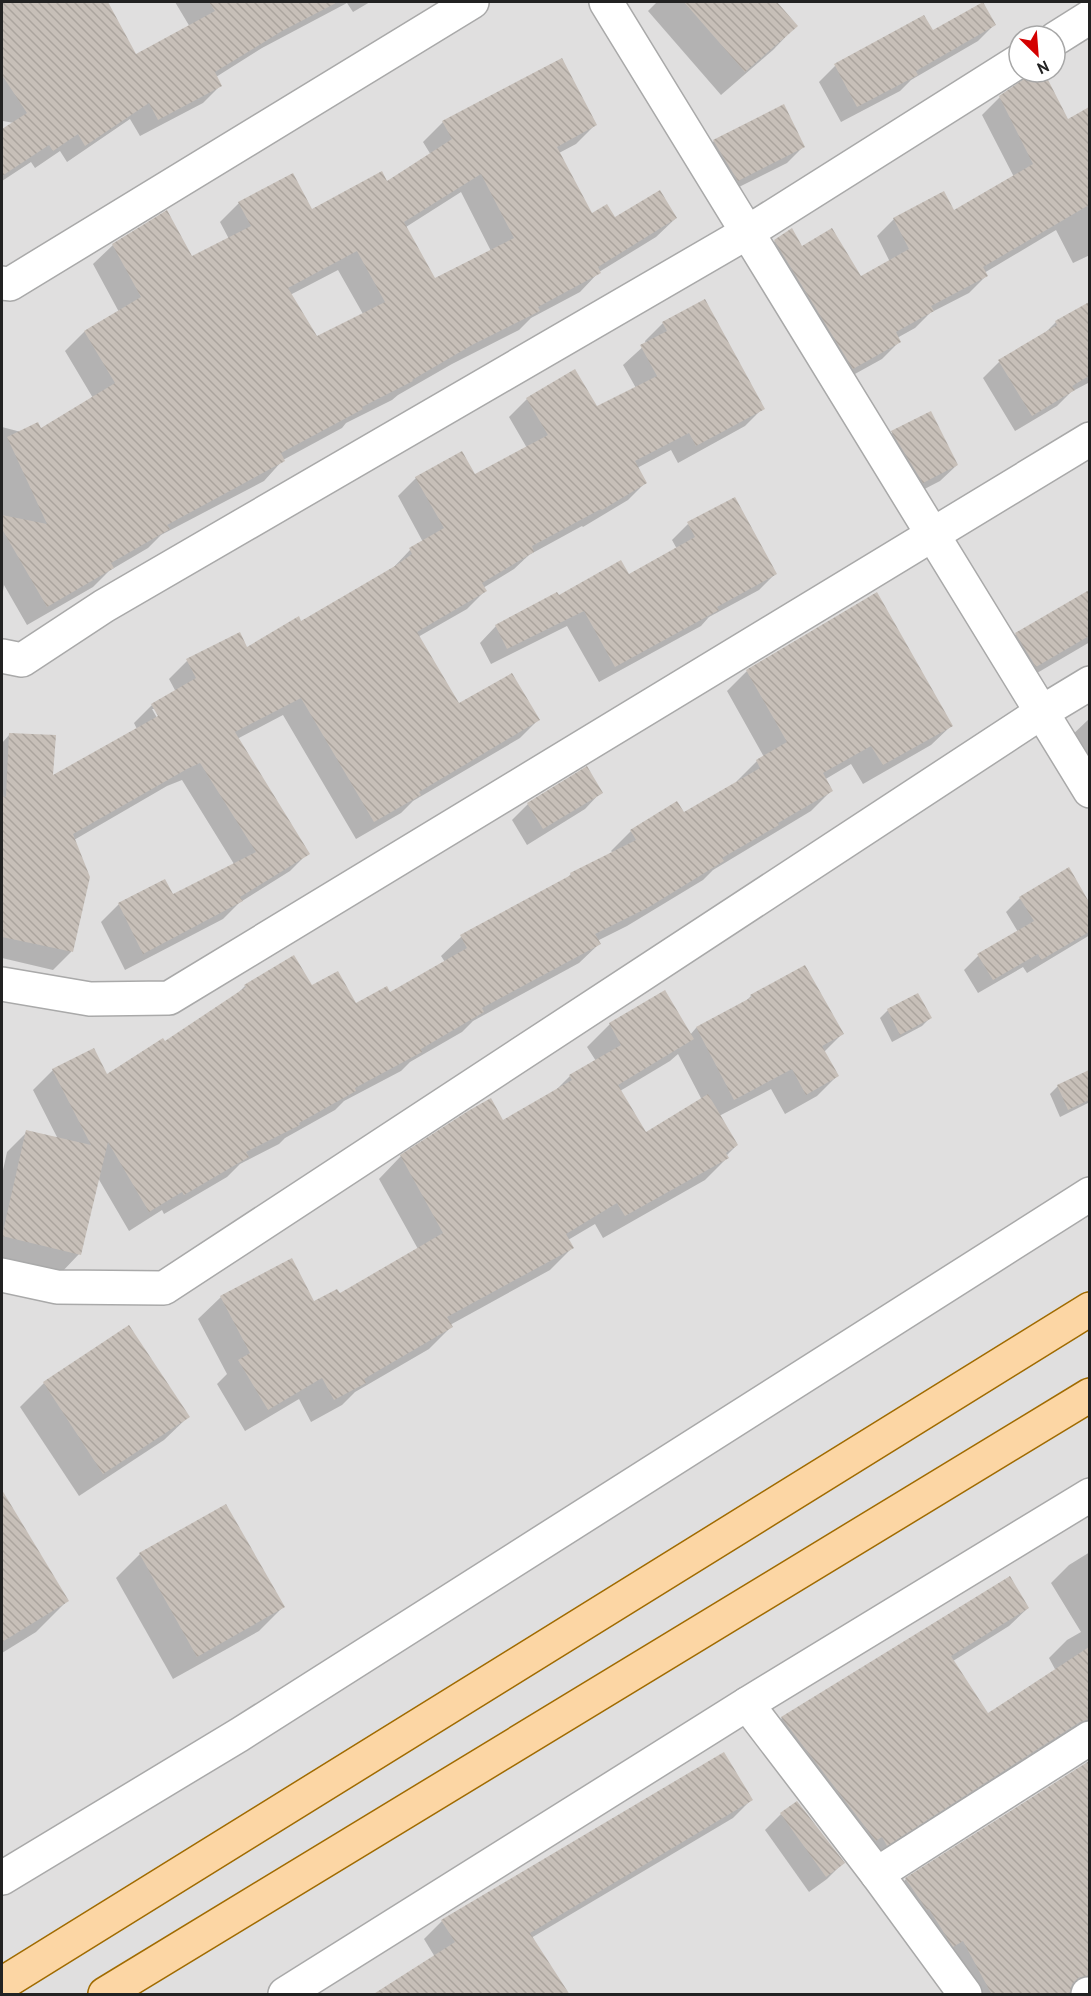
<svg xmlns="http://www.w3.org/2000/svg" width="1091" height="1996" viewBox="0 0 1091 1996" font-family="'PT Sans',sans-serif">
  <defs>
    <pattern id="building-back-hatch" width="6" height="6" patternUnits="userSpaceOnUse" patternTransform="scale(1.5)"><rect width="6" height="6" fill="#c7bfb8"/><path d="M-1 5l2 2M0 0l6 6M5-1l2 2" fill="none" stroke="#aba49e"/></pattern>
  </defs>
  <rect width="100%" height="100%" fill="#f2efe9"/>
  <path fill="#e0dfdf" fill-rule="evenodd" d="M 2,2 L 1089,2 L 1089,1994 L 2,1994 ZM 1019,36 L 1055,36 L 1055,72 L 1019,72 Z"/>
  <g fill="#0003" fill-rule="evenodd">
    <path d="M 2,2 L 106,2 L 135,56 L 190,27 L 175,2 L 370,2 L 353,12 L 347,3 L 262,48 L 216,77 L 220,86 L 203,103 L 140,136 L 130,119 L 67,162 L 60,151 L 35,168 L 31,162 L 2,181 L 2,131 L 14,123 L 3,121 L 2,119 Z"/>
    <path d="M 657,2 L 775,2 L 796,26 L 773,50 L 721,95 L 648,11 Z"/>
    <path d="M 994,25 L 978,41 L 911,80 L 900,91 L 841,122 L 819,82 L 835,66 L 932,32 Z"/>
    <path d="M 561,60 L 596,124 L 576,144 L 559,153 L 592,215 L 614,219 L 676,218 L 656,237 L 599,272 L 580,292 L 531,318 L 519,330 L 452,364 L 398,395 L 392,400 L 346,423 L 342,428 L 283,460 L 264,481 L 161,535 L 148,548 L 109,571 L 93,587 L 27,625 L 4,585 L 2,597 L 2,427 L 21,432 L 40,431 L 93,398 L 65,351 L 84,332 L 119,312 L 93,264 L 113,245 L 192,258 L 229,239 L 220,222 L 239,203 L 311,211 L 387,183 L 431,155 L 423,142 L 443,122 ZM 461,192 L 491,251 L 435,280 L 406,227 ZM 338,270 L 363,314 L 316,337 L 290,295 Z"/>
    <path d="M 1037,72 L 1042,72 L 1067,121 L 1090,109 L 1090,255 L 1073,263 L 1056,230 L 984,273 L 986,276 L 969,293 L 930,313 L 915,328 L 897,338 L 899,342 L 882,359 L 835,385 L 757,258 L 775,241 L 802,248 L 861,278 L 890,262 L 877,236 L 894,219 L 953,212 L 1014,177 L 982,115 L 1000,97 Z"/>
    <path d="M 783,106 L 803,147 L 787,163 L 721,196 L 697,157 L 714,141 Z"/>
    <path d="M 705,301 L 763,408 L 745,426 L 678,463 L 671,450 L 637,468 L 646,482 L 628,500 L 583,527 L 582,526 L 529,555 L 514,569 L 483,588 L 485,591 L 467,609 L 418,637 L 459,705 L 538,720 L 520,738 L 413,801 L 401,813 L 356,839 L 283,715 L 237,739 L 308,853 L 290,871 L 239,903 L 223,919 L 125,970 L 101,922 L 119,904 L 164,881 L 172,896 L 234,864 L 182,780 L 167,786 L 74,840 L 71,952 L 53,970 L 2,958 L 2,743 L 10,734 L 52,778 L 137,729 L 134,723 L 152,705 L 176,692 L 169,679 L 187,661 L 247,649 L 301,623 L 392,569 L 410,550 L 423,542 L 398,496 L 416,478 L 474,476 L 527,448 L 509,417 L 527,399 L 597,408 L 636,388 L 623,365 L 646,344 L 645,341 L 663,323 ZM 152,709 L 155,709 L 163,722 L 160,723 Z"/>
    <path d="M 1086,305 L 1090,311 L 1090,382 L 1071,392 L 1057,406 L 1015,431 L 983,378 L 999,362 L 1042,336 L 1056,322 Z"/>
    <path d="M 892,433 L 957,465 L 940,481 L 907,498 L 876,449 Z"/>
    <path d="M 688,524 L 775,574 L 759,590 L 709,617 L 701,626 L 599,682 L 567,626 L 491,664 L 480,643 L 496,626 L 558,597 L 628,576 L 677,549 L 672,540 Z"/>
    <path d="M 1090,591 L 1090,642 L 1020,683 L 1000,651 L 1016,634 Z"/>
    <path d="M 747,671 L 951,726 L 931,745 L 863,784 L 851,764 L 824,780 L 831,791 L 811,811 L 713,870 L 703,880 L 627,926 L 597,941 L 599,944 L 579,963 L 473,1021 L 462,1032 L 410,1062 L 401,1071 L 344,1101 L 335,1110 L 285,1138 L 279,1144 L 240,1164 L 227,1177 L 164,1214 L 162,1210 L 129,1231 L 98,1178 L 79,1254 L 60,1274 L 2,1260 L 2,1175 L 7,1152 L 27,1132 L 58,1139 L 33,1090 L 53,1070 L 107,1076 L 165,1043 L 235,996 L 245,986 L 312,987 L 355,1005 L 389,994 L 445,962 L 441,956 L 461,937 L 565,880 L 571,874 L 613,853 L 611,851 L 631,831 L 684,814 L 738,783 L 737,781 L 757,761 L 764,757 L 727,691 Z"/>
    <path d="M 1090,718 L 1090,775 L 1067,740 Z"/>
    <path d="M 601,792 L 585,809 L 527,845 L 512,820 L 528,804 Z"/>
    <path d="M 1068,869 L 1090,905 L 1090,935 L 1027,973 L 1023,967 L 978,993 L 964,970 L 978,956 L 1018,932 L 1006,912 L 1020,898 Z"/>
    <path d="M 665,992 L 690,1035 L 696,1028 L 746,1001 L 751,996 L 842,1034 L 824,1052 L 837,1076 L 817,1096 L 785,1114 L 771,1089 L 719,1116 L 737,1145 L 726,1156 L 727,1158 L 705,1180 L 603,1238 L 595,1224 L 568,1240 L 572,1248 L 550,1270 L 450,1325 L 451,1327 L 429,1349 L 355,1392 L 342,1405 L 311,1422 L 299,1399 L 245,1431 L 217,1384 L 227,1374 L 198,1319 L 221,1297 L 313,1304 L 339,1296 L 418,1249 L 379,1179 L 401,1156 L 502,1122 L 554,1092 L 570,1076 L 596,1061 L 587,1047 L 610,1024 ZM 678,1054 L 702,1100 L 645,1134 L 620,1091 L 670,1061 Z"/>
    <path d="M 888,1010 L 930,1018 L 922,1026 L 892,1042 L 880,1018 Z"/>
    <path d="M 1085,1073 L 1090,1083 L 1090,1102 L 1060,1117 L 1050,1094 L 1058,1086 Z"/>
    <path d="M 44,1383 L 188,1417 L 164,1440 L 79,1496 L 20,1407 Z"/>
    <path d="M 15,1515 L 67,1601 L 36,1632 L 2,1653 L 2,1523 Z"/>
    <path d="M 1090,1552 L 1090,1750 L 868,1863 L 764,1736 L 782,1718 L 1009,1578 L 1028,1608 L 1009,1626 L 953,1661 L 988,1715 L 1056,1671 L 1049,1658 L 1067,1640 L 1081,1632 L 1051,1583 L 1069,1565 Z"/>
    <path d="M 140,1554 L 283,1607 L 259,1631 L 173,1679 L 116,1578 Z"/>
    <path d="M 1090,1762 L 1090,1994 L 1072,1993 L 1068,1994 L 965,1994 L 888,1898 L 906,1879 Z"/>
    <path d="M 751,1800 L 733,1818 L 531,1938 L 435,1957 L 424,1939 L 442,1921 Z"/>
    <path d="M 781,1814 L 843,1863 L 827,1879 L 809,1892 L 765,1830 Z"/>
  </g>
  <g fill="url(#building-back-hatch)" fill-rule="evenodd">
    <path d="M 2,2 L 108,2 L 136,54 L 215,11 L 209,2 L 338,2 L 282,31 L 215,72 L 222,86 L 158,120 L 149,103 L 85,146 L 78,134 L 53,151 L 49,145 L 2,176 L 2,129 L 27,113 L 2,75 Z"/>
    <path d="M 684,2 L 777,2 L 798,26 L 745,72 Z"/>
    <path d="M 983,2 L 996,25 L 916,71 L 918,75 L 857,107 L 834,64 L 924,15 L 933,30 Z"/>
    <path d="M 562,58 L 597,125 L 557,147 L 592,213 L 607,204 L 615,217 L 660,190 L 677,218 L 598,267 L 601,273 L 538,307 L 540,311 L 472,345 L 412,380 L 413,381 L 362,407 L 363,409 L 281,453 L 285,461 L 167,525 L 170,529 L 111,563 L 114,568 L 47,607 L 2,529 L 2,515 L 47,524 L 7,437 L 38,422 L 41,428 L 115,383 L 84,331 L 141,297 L 112,244 L 167,210 L 192,256 L 251,226 L 238,202 L 293,173 L 312,209 L 382,171 L 387,181 L 452,139 L 442,121 ZM 481,174 L 514,238 L 435,278 L 404,222 ZM 357,251 L 385,302 L 317,336 L 288,288 Z"/>
    <path d="M 1034,72 L 1044,72 L 1068,119 L 1089,107 L 1089,205 L 983,267 L 988,276 L 931,306 L 934,311 L 896,332 L 901,342 L 853,369 L 774,240 L 792,228 L 802,246 L 832,228 L 861,276 L 909,249 L 893,218 L 944,191 L 954,210 L 1033,164 L 999,96 Z"/>
    <path d="M 784,104 L 805,147 L 738,181 L 713,140 Z"/>
    <path d="M 705,299 L 765,409 L 696,446 L 689,433 L 635,461 L 647,483 L 602,510 L 601,509 L 532,546 L 534,552 L 482,583 L 487,591 L 417,632 L 459,703 L 512,673 L 540,720 L 419,792 L 421,795 L 374,822 L 301,698 L 235,732 L 310,854 L 240,897 L 243,901 L 143,954 L 118,903 L 165,879 L 173,894 L 256,852 L 200,763 L 187,769 L 73,834 L 90,877 L 73,952 L 2,937 L 2,796 L 6,797 L 9,733 L 56,735 L 53,775 L 158,716 L 151,704 L 196,678 L 186,659 L 240,632 L 247,647 L 299,616 L 301,621 L 395,566 L 412,554 L 409,548 L 444,528 L 415,477 L 462,451 L 475,474 L 548,435 L 526,398 L 575,369 L 597,406 L 657,376 L 640,345 L 667,331 L 662,322 Z"/>
    <path d="M 1089,302 L 1089,376 L 1072,386 L 1075,390 L 1032,416 L 998,360 L 1057,325 L 1055,321 Z"/>
    <path d="M 931,411 L 958,465 L 923,483 L 891,431 Z"/>
    <path d="M 735,497 L 777,574 L 717,607 L 719,610 L 615,667 L 584,611 L 507,649 L 495,625 L 557,592 L 559,595 L 621,560 L 629,574 L 695,537 L 687,522 Z"/>
    <path d="M 1089,590 L 1089,636 L 1036,667 L 1015,633 Z"/>
    <path d="M 877,592 L 953,726 L 883,765 L 871,746 L 823,773 L 833,791 L 778,823 L 779,825 L 722,858 L 724,861 L 649,907 L 595,934 L 601,944 L 482,1008 L 484,1012 L 421,1049 L 422,1052 L 355,1088 L 356,1091 L 299,1123 L 300,1125 L 246,1152 L 249,1157 L 184,1195 L 182,1192 L 149,1212 L 108,1142 L 81,1255 L 2,1236 L 26,1130 L 91,1145 L 52,1069 L 94,1048 L 107,1074 L 163,1038 L 165,1041 L 246,987 L 244,985 L 294,955 L 312,985 L 338,971 L 356,1003 L 387,986 L 390,992 L 467,948 L 460,935 L 571,875 L 570,873 L 636,840 L 630,830 L 677,801 L 684,812 L 760,768 L 756,760 L 787,742 L 746,670 Z"/>
    <path d="M 587,766 L 603,793 L 543,829 L 527,803 Z"/>
    <path d="M 1069,867 L 1089,902 L 1089,932 L 1041,960 L 1038,954 L 993,980 L 977,954 L 1034,921 L 1019,897 Z"/>
    <path d="M 805,965 L 844,1034 L 822,1046 L 839,1076 L 806,1095 L 792,1069 L 734,1100 L 696,1027 L 752,997 L 750,995 Z"/>
    <path d="M 665,990 L 694,1039 L 618,1085 L 646,1132 L 708,1094 L 738,1145 L 726,1153 L 729,1158 L 625,1216 L 617,1203 L 566,1234 L 574,1248 L 447,1317 L 453,1327 L 364,1379 L 366,1383 L 334,1400 L 322,1378 L 268,1410 L 238,1360 L 250,1353 L 220,1296 L 292,1258 L 314,1301 L 337,1289 L 340,1293 L 443,1233 L 400,1155 L 468,1111 L 491,1098 L 503,1120 L 572,1080 L 569,1075 L 621,1045 L 609,1023 Z"/>
    <path d="M 918,993 L 932,1018 L 900,1035 L 887,1009 Z"/>
    <path d="M 1089,1070 L 1089,1100 L 1068,1110 L 1057,1085 Z"/>
    <path d="M 129,1325 L 190,1417 L 103,1474 L 43,1382 Z"/>
    <path d="M 2,1490 L 69,1601 L 2,1642 Z"/>
    <path d="M 226,1504 L 285,1607 L 197,1657 L 139,1553 Z"/>
    <path d="M 1010,1576 L 1029,1608 L 951,1656 L 988,1713 L 1089,1647 L 1089,1719 L 1080,1722 L 887,1846 L 882,1837 L 876,1841 L 781,1717 Z"/>
    <path d="M 724,1752 L 753,1800 L 530,1933 L 570,1995 L 372,1995 L 455,1942 L 441,1920 Z"/>
    <path d="M 1089,1761 L 1089,1975 L 1078,1978 L 1072,1984 L 1070,1992 L 1065,1995 L 992,1995 L 963,1941 L 953,1947 L 929,1909 L 927,1910 L 905,1878 Z"/>
    <path d="M 797,1801 L 845,1863 L 826,1877 L 780,1813 Z"/>
  </g>
  <g fill="none" stroke-linecap="round" stroke-linejoin="round">
    <defs>
      <g id="minor">
        <path d="M 606,2 L 1090,791"/>
        <path d="M 1055,39 L 1090,17"/>
        <path d="M 2,283 L 10,284 L 472,2"/>
        <path d="M 2,656 L 22,660 L 104,606 L 748,232 L 1019,61"/>
        <path d="M 2,984 L 90,999 L 169,998 L 1090,439"/>
        <path d="M 2,1275 L 57,1287 L 164,1288 L 1042,712 L 1090,683"/>
        <path d="M 747,1704 L 877,1874 L 965,1994"/>
        <path d="M 877,1874 L 1090,1738"/>
        <path d="M 285,1994 L 747,1704 L 1090,1495"/>
        <path d="M 1088,1994 L 1090,1994"/>
      </g>
      <path id="tertiary" d="M 2,1878 L 239,1735 L 1090,1194"/>
      <g id="primary">
        <path d="M 2,1984 L 1090,1309"/>
        <path d="M 105,1994 L 1090,1395"/>
      </g>
    </defs>
    <use href="#minor" stroke="#a9a9a9" stroke-width="36"/>
    <use href="#tertiary" stroke="#a9a9a9" stroke-width="36"/>
    <use href="#primary" stroke="#a06b00" stroke-width="36"/>
    <use href="#minor" stroke="#fff" stroke-width="33"/>
    <use href="#tertiary" stroke="#fff" stroke-width="33"/>
    <use href="#primary" stroke="#fcd6a4" stroke-width="33"/>
  </g>
  <rect width="1091" height="1996" fill="none" stroke="#222222" stroke-width="6"/>
  <g transform="translate(1037 54) rotate(155)"><circle r="28" fill="#ffffff" stroke="#a7a7a7" stroke-width="1.5"/>
  <path d="M0-4.5L10 22L0 15L-10 22Z" fill="#d40000"/>
  <text y="-9" font-size="16" font-weight="bold" text-anchor="middle" fill="#222222">N</text>
  </g>
</svg>
